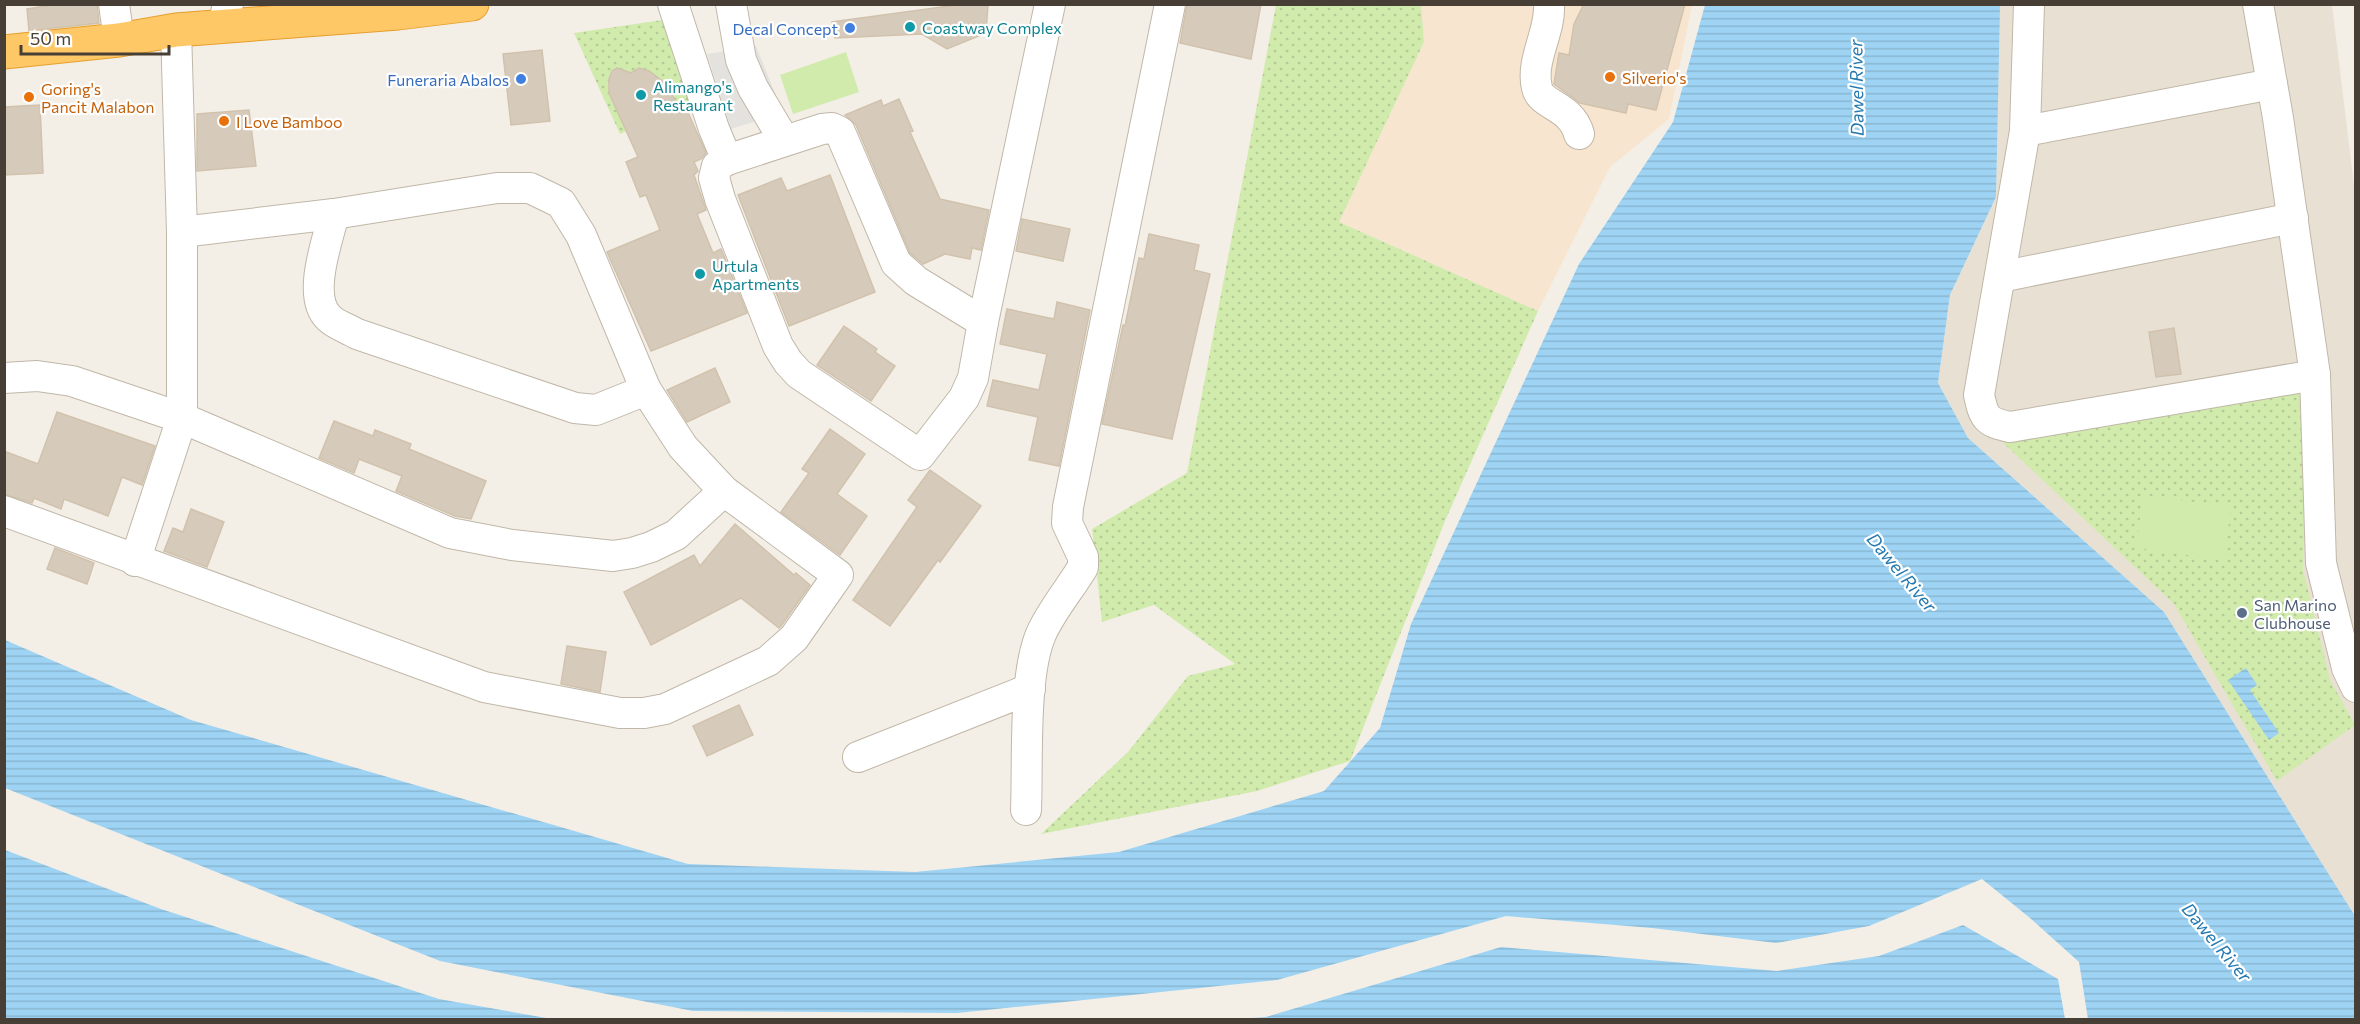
<svg xmlns="http://www.w3.org/2000/svg" width="2360" height="1024" viewBox="0 0 2360 1024" font-family="Commissioner,sans-serif">
  <defs>
    <pattern id="grass-dots" width="8" height="8" patternUnits="userSpaceOnUse" patternTransform="scale(1.5)"><rect width="8" height="8" fill="#d0ebac"/><path d="M2 2h.1M6 6h.1" fill="none" stroke="#b4cb95" stroke-width="1.8" stroke-linecap="round"/></pattern>
    <pattern id="water-rules" width="6" height="5" patternUnits="userSpaceOnUse" patternTransform="scale(1.5)"><rect width="6" height="5" fill="#9ed3f4"/><path d="M0 2.5h6" fill="none" stroke="#89b6d2"/></pattern>
  </defs>
  <rect width="100%" height="100%" fill="#f4efe6"/>
  <path fill="#e8e1d3" d="M 1998,5 L 2332,5 L 2356,201 L 2355,916 L 2164,612 L 1968,438 L 1938,383 L 1950,295 L 1996,197 Z"/>
  <path fill="#f7e5cf" d="M 1421,5 L 1692,5 L 1669,119 L 1610,167 L 1538,311 L 1339,222 L 1424,42 Z"/>
  <g fill="url(#grass-dots)">
    <path d="M 1276,5 L 1421,5 L 1424,42 L 1339,222 L 1538,311 L 1445,521 L 1350,761 L 1257,791 L 1041,834 L 1128,752 L 1188,676 L 1235,664 L 1154,605 L 1102,622 L 1092,529 L 1187,473 Z"/>
    <path d="M 662,20 L 690,103 L 620,134 L 574,33 Z"/>
    <path d="M 2308,384 L 2303,570 L 2330,680 L 2355,725 L 2277,781 L 2174,604 L 1996,436 Z"/>
  </g>
  <g fill="#d0ebac">
    <path d="M 846,52 L 859,92 L 793,114 L 780,75 Z"/>
    <path d="M 2143,495 L 2231,507 L 2224,560 L 2136,548 Z"/>
  </g>
  <path fill="#e4e2de" d="M 756,46 L 783,113 L 731,129 L 707,54 Z"/>
  <g fill="url(#water-rules)">
    <path d="M 1705,5 L 2000,5 L 1996,197 L 1950,295 L 1938,383 L 1968,438 L 2164,612 L 2355,916 L 2355,1019 L 2088,1019 L 2079,962 L 2030,918 L 1982,879 L 1869,926 L 1776,943 L 1652,928 L 1506,916 L 1277,980 L 957,1013 L 693,1011 L 440,961 L 5,788 L 5,640 L 191,720 L 688,864 L 915,872 L 1119,852 L 1324,791 L 1380,728 L 1411,624 L 1579,264 L 1673,122 Z"/>
    <path d="M 2246,668 L 2257,685 L 2250,690 L 2279,733 L 2269,740 L 2228,680 Z"/>
    <path d="M 5,850 L 161,909 L 439,999 L 552,1019 L 5,1019 Z"/>
    <path d="M 1963,925 L 2058,979 L 2065,1019 L 1238,1019 L 1266,1017 L 1501,947 L 1777,971 L 1879,956 Z"/>
  </g>
  <g fill="#d6cbba" stroke="#d1c2ad" stroke-width="1.5">
    <path d="M 60,4 L 97,4 L 99,23 L 29,31 L 27,9 Z"/>
    <path d="M 964,4 L 988,4 L 986,33 L 947,49 L 922,34 L 835,38 L 832,22 Z"/>
    <path d="M 1187,4 L 1261,4 L 1251,59 L 1180,43 Z"/>
    <path d="M 1584,4 L 1685,4 L 1656,110 L 1628,104 L 1626,113 L 1580,103 L 1554,84 L 1559,53 L 1569,55 L 1574,24 Z"/>
    <path d="M 542,50 L 550,121 L 511,125 L 503,54 Z"/>
    <path d="M 617,68 L 631,73 L 639,68 L 649,71 L 669,86 L 679,111 L 686,108 L 706,153 L 701,159 L 694,162 L 698,171 L 694,175 L 706,210 L 697,214 L 713,253 L 721,249 L 747,313 L 651,351 L 607,252 L 660,230 L 646,195 L 640,197 L 626,162 L 638,157 L 609,93 L 609,79 L 612,71 Z"/>
    <path d="M 899,99 L 913,131 L 910,132 L 940,199 L 989,210 L 981,250 L 972,248 L 970,259 L 945,254 L 923,264 L 910,253 L 856,125 L 845,115 L 881,100 L 883,106 Z"/>
    <path d="M 40,105 L 43,173 L 4,175 L 4,107 Z"/>
    <path d="M 249,110 L 256,166 L 197,171 L 197,114 Z"/>
    <path d="M 830,175 L 875,292 L 789,326 L 738,195 L 781,178 L 787,191 Z"/>
    <path d="M 1022,219 L 1070,229 L 1063,261 L 1016,251 Z"/>
    <path d="M 1149,234 L 1199,245 L 1194,270 L 1210,274 L 1172,439 L 1102,424 L 1123,325 L 1125,326 L 1139,258 L 1144,259 Z"/>
    <path d="M 1057,302 L 1090,310 L 1059,466 L 1029,460 L 1038,417 L 987,406 L 993,380 L 1039,390 L 1047,354 L 1000,344 L 1007,309 L 1054,319 Z"/>
    <path d="M 844,326 L 877,349 L 875,352 L 895,366 L 871,401 L 817,365 Z"/>
    <path d="M 2174,328 L 2181,374 L 2156,377 L 2149,332 Z"/>
    <path d="M 715,368 L 730,402 L 687,422 L 667,390 Z"/>
    <path d="M 57,412 L 155,446 L 142,485 L 122,477 L 108,516 L 64,499 L 61,509 L 34,498 L 32,503 L 4,494 L 4,451 L 38,464 Z"/>
    <path d="M 334,421 L 373,436 L 375,430 L 411,444 L 409,449 L 486,481 L 471,519 L 455,516 L 396,491 L 402,476 L 359,459 L 354,473 L 319,458 Z"/>
    <path d="M 830,429 L 865,454 L 837,494 L 867,516 L 840,555 L 781,512 L 809,473 L 802,469 Z"/>
    <path d="M 930,470 L 981,506 L 940,562 L 938,560 L 890,626 L 853,600 L 917,507 L 908,500 Z"/>
    <path d="M 191,509 L 224,522 L 207,567 L 164,551 L 173,528 L 183,532 Z"/>
    <path d="M 735,524 L 794,575 L 796,573 L 810,585 L 781,626 L 779,628 L 741,598 L 651,645 L 624,592 L 694,555 L 700,566 Z"/>
    <path d="M 55,548 L 94,563 L 87,584 L 47,569 Z"/>
    <path d="M 567,646 L 606,652 L 600,692 L 561,684 Z"/>
    <path d="M 739,705 L 753,735 L 707,756 L 693,726 Z"/>
  </g>
  <g fill="none" stroke-linecap="round" stroke-linejoin="round">
    <defs>
      <g id="minor">
        <path d="M 114,4 L 119,40"/>
        <path d="M 673,4 L 714,129 L 727,160 L 717,166 L 714,178 L 720,199 L 778,346 L 788,362 L 799,374 L 920,455 L 964,398 L 973,378 L 983,322 L 1050,4"/>
        <path d="M 731,4 L 741,60 L 753,88 L 784,140"/>
        <path d="M 1549,4 C 1551,32 1530,60 1537,88 C 1541,106 1571,105 1579,134"/>
        <path d="M 2029,4 L 2025,131 L 1979,395 C 1984,418 1986,422 2010,427 L 2315,375"/>
        <path d="M 2258,4 L 2278,118 L 2315,375 L 2321,563 L 2347,668 L 2356,687"/>
        <path d="M 223,27 L 228,4"/>
        <path d="M 2025,131 L 2272,84"/>
        <path d="M 727,160 L 822,129 L 832,128 L 840,132 L 896,263 L 916,281 L 983,322"/>
        <path d="M 334,214 C 328,239 306,297 329,318 C 336,325 349,329 357,334 L 575,408 L 596,410 L 646,390"/>
        <path d="M 2000,277 L 2293,218"/>
        <path d="M 4,378 L 37,376 L 72,381 L 182,418 L 450,533 L 512,545 L 613,556 L 632,553 L 651,547 L 676,535 L 724,491"/>
        <path d="M 4,511 L 484,687 L 620,713 L 644,713 L 665,709 L 768,661 L 794,638 L 838,575 L 724,491 L 683,447 L 646,390 L 581,235 L 561,203 L 530,188 L 497,188 L 334,214 L 182,232"/>
        <path d="M 135,561 L 182,418 L 182,232 L 176,30"/>
        <path d="M 858,757 L 1030,689"/>
        <path d="M 1026,810 C 1028,762 1023,676 1041,634 C 1051,611 1070,589 1083,567 L 1083,557 L 1067,523 L 1068,507 L 1170,4"/>
      </g>
      <path id="highway" d="M 4,52 L 119,40 L 176,30 L 398,13 L 472,4"/>
    </defs>
    <use href="#minor" stroke="#c0b7a8" stroke-width="32"/>
    <use href="#highway" stroke="#e69e2d" stroke-width="35"/>
    <use href="#minor" stroke="#fff" stroke-width="30"/>
    <use href="#highway" stroke="#ffc866" stroke-width="33"/>
  </g>
  <g fill="#0f9aa8" stroke="#fff" stroke-width="2">
    <circle cx="910" cy="27" r="6"/>
    <circle cx="641" cy="95" r="6"/>
    <circle cx="700" cy="274" r="6"/>
  </g>
  <g fill="#3f7fe0" stroke="#fff" stroke-width="2">
    <circle cx="850" cy="28" r="6"/>
    <circle cx="521" cy="79" r="6"/>
  </g>
  <g fill="#e8710a" stroke="#fff" stroke-width="2">
    <circle cx="1610" cy="77" r="6"/>
    <circle cx="29" cy="97" r="6"/>
    <circle cx="224" cy="121" r="6"/>
  </g>
  <circle fill="#5c6f8a" stroke="#fff" stroke-width="2" cx="2242" cy="613" r="6"/>
  <g text-anchor="middle" dominant-baseline="central" stroke-width="4.5" stroke-linejoin="round" paint-order="stroke">
    <g font-size="16" fill="#0d838f" stroke="#fff" text-anchor="start">
      <text x="922" y="27">Coastway Complex</text>
      <text x="653" y="86">Alimango's<tspan x="653" dy="18">Restaurant</tspan></text>
      <text x="712" y="265">Urtula<tspan x="712" dy="18">Apartments</tspan></text>
    </g>
    <g font-size="16" fill="#366cbe" stroke="#fff" text-anchor="end">
      <text x="838" y="28">Decal Concept</text>
      <text x="509" y="79">Funeraria Abalos</text>
    </g>
    <g font-size="16" fill="#c56008" stroke="#fff" text-anchor="start">
      <text x="1622" y="77">Silverio's</text>
      <text x="41" y="88">Goring's<tspan x="41" dy="18">Pancit Malabon</tspan></text>
      <text x="236" y="121">I Love Bamboo</text>
    </g>
    <g font-size="16" fill="#4e5e75" stroke="#fff" text-anchor="start">
      <text x="2254" y="604">San Marino<tspan x="2254" dy="18">Clubhouse</tspan></text>
    </g>
    <g font-size="18" font-style="italic" fill="#267ab1" stroke="#fff">
      <text transform="translate(1856 88) rotate(-91)">Dawel River</text>
      <text transform="translate(1902 572) rotate(50)">Dawel River</text>
      <text transform="translate(2217 942) rotate(50)">Dawel River</text>
    </g>
  </g>
  <rect width="2360" height="1024" fill="none" stroke="#473f35" stroke-width="12"/>
  <path d="M21 45v9h148v-9" fill="none" stroke="#473f35" stroke-width="3"/>
  <text x="30" y="45" font-size="18" fill="#473f35" stroke="#ffffff" stroke-width="4.5" paint-order="stroke">50 m</text>
</svg>
